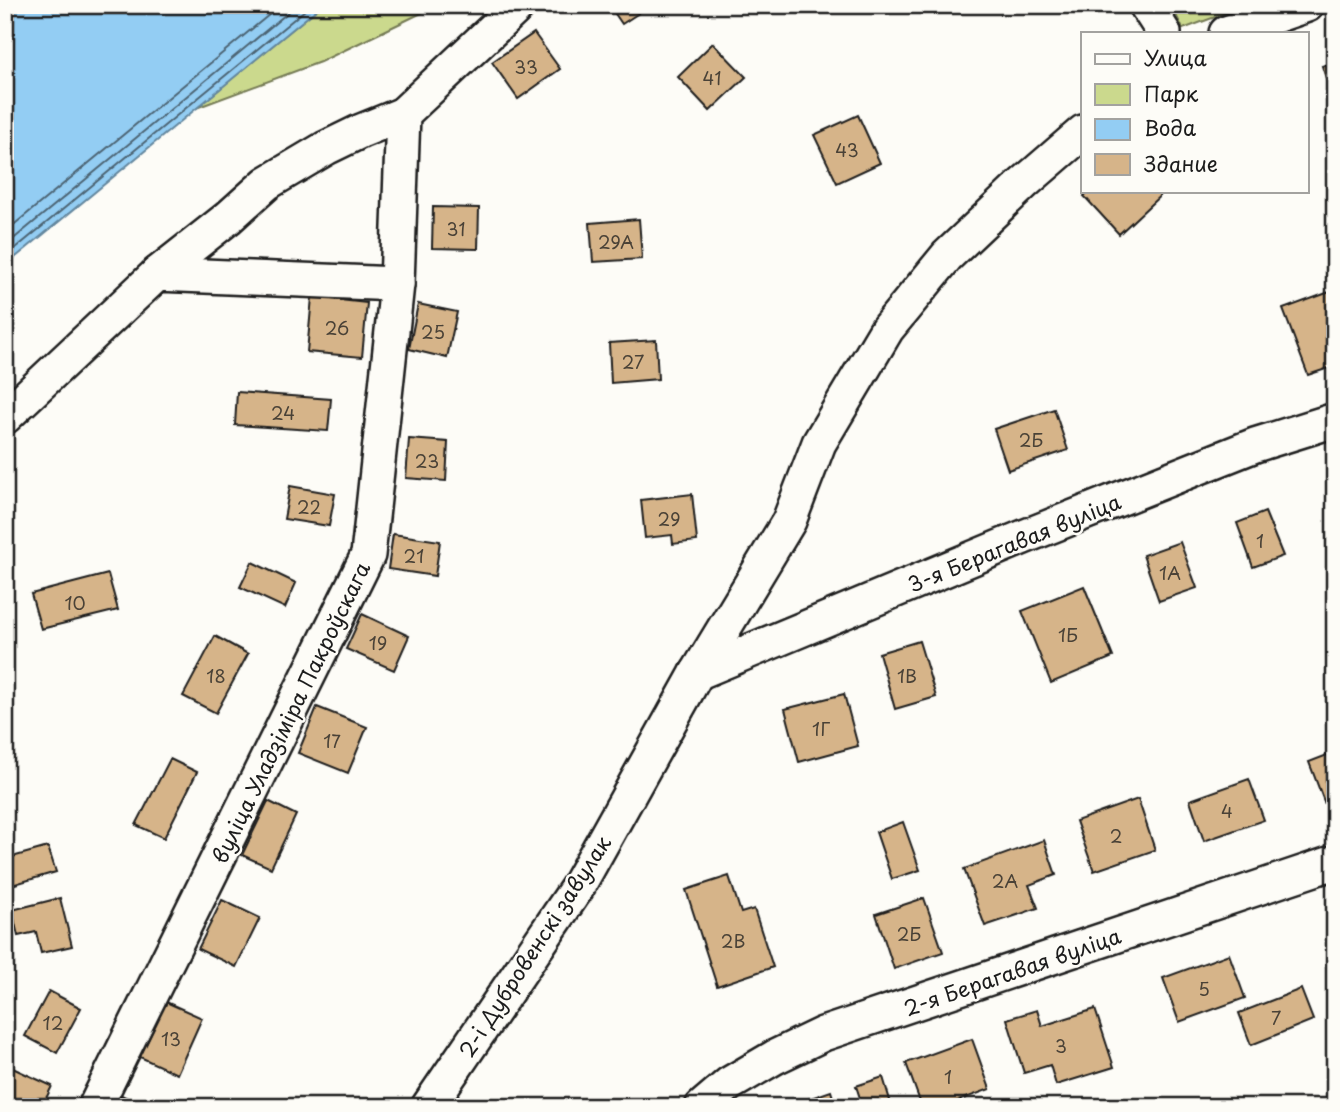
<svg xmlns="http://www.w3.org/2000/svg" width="1340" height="1112" viewBox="0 0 1340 1112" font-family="'Playpen Sans',sans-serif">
  <rect width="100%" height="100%" fill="#fdfcf7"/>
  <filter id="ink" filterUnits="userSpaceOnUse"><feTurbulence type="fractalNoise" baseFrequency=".0143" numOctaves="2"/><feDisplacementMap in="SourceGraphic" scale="14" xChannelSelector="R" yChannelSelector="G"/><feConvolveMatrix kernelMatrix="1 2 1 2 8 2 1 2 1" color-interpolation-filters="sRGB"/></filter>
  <g filter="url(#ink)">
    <g fill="#cbd98d" stroke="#747a54" stroke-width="2">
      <path d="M 322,5 L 438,5 L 320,62 L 196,108 Z"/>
      <path d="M 1171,5 L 1247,5 L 1183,29 Z"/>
    </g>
    <path fill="#93cdf3" stroke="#63869d" stroke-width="2" d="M 5,5 L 322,5 L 5,266 Z"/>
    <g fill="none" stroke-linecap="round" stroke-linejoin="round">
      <g stroke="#4c6372" stroke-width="2">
        <path d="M 5,232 L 281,5"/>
        <path d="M 5,246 L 297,5"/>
        <path d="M 5,257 L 311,5"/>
      </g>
    </g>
    <g fill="#d6b489" stroke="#1c1c1c" stroke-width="2">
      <path d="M 609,5 L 651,5 L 622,24 Z"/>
      <path d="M 534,33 L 560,69 L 518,99 L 492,62 Z"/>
      <path d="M 713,43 L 746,77 L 710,111 L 678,77 Z"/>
      <path d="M 1335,62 L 1335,106 L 1322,66 Z"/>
      <path d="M 858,115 L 880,163 L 837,183 L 814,135 Z"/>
      <path d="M 1089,191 L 1165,191 L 1119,234 L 1084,196 Z"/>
      <path d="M 433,207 L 479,208 L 478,249 L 432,248 Z"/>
      <path d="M 639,219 L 642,259 L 593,262 L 590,223 Z"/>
      <path d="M 1335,290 L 1335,366 L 1308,375 L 1283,309 Z"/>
      <path d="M 312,297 L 367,303 L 362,357 L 307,352 Z"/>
      <path d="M 418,304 L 457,312 L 447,358 L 409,349 Z"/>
      <path d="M 656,340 L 658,379 L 611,383 L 609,343 Z"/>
      <path d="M 237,392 L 331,399 L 328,431 L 235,425 Z"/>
      <path d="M 1054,409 L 1068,450 L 1008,470 L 994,429 Z"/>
      <path d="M 409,439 L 448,442 L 446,481 L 406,478 Z"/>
      <path d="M 290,486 L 335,494 L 329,526 L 284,519 Z"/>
      <path d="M 692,494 L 697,541 L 673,544 L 672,535 L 645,538 L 641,500 Z"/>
      <path d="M 1265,512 L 1283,556 L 1253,567 L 1237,523 Z"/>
      <path d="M 393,534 L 440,541 L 435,576 L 388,569 Z"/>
      <path d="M 1180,542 L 1197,588 L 1159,601 L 1143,555 Z"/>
      <path d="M 252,562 L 296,583 L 285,608 L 240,587 Z"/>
      <path d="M 108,574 L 118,610 L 41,629 L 31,594 Z"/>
      <path d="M 1084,586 L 1113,657 L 1051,683 L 1022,611 Z"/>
      <path d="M 362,614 L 409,636 L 394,670 L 346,649 Z"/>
      <path d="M 215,636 L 248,654 L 216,713 L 183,696 Z"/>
      <path d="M 919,641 L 936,697 L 895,709 L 879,653 Z"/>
      <path d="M 844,694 L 858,746 L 799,762 L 785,709 Z"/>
      <path d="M 317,707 L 367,727 L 348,773 L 298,753 Z"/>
      <path d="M 1335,752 L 1335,809 L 1328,812 L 1309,762 Z"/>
      <path d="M 170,759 L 197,772 L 164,838 L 136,825 Z"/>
      <path d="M 1249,779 L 1264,820 L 1204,841 L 1190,800 Z"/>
      <path d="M 1138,799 L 1155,850 L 1094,871 L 1076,821 Z"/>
      <path d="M 268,801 L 296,815 L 271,868 L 242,855 Z"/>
      <path d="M 903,822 L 920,870 L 892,879 L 876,832 Z"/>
      <path d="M 1044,840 L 1056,875 L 1029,885 L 1038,908 L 985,926 L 964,869 Z"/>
      <path d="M 48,847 L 56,872 L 5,887 L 5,859 Z"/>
      <path d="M 729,876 L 741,913 L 754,909 L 773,967 L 717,986 L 686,890 Z"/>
      <path d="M 60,898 L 72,946 L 41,953 L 36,932 L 18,936 L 12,910 Z"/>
      <path d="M 924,898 L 943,952 L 894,969 L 876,914 Z"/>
      <path d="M 222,900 L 260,918 L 236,967 L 198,949 Z"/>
      <path d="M 5,935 L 8,935 L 11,971 L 5,972 Z"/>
      <path d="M 1229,954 L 1245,998 L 1179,1022 L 1163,978 Z"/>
      <path d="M 1301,989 L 1313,1020 L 1251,1045 L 1239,1013 Z"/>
      <path d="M 49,991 L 81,1008 L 57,1053 L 25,1036 Z"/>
      <path d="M 5,994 L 7,994 L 11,1030 L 5,1030 Z"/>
      <path d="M 166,1002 L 202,1018 L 177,1074 L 140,1057 Z"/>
      <path d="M 1095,1009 L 1114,1067 L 1056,1085 L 1050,1065 L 1024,1073 L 1007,1019 L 1037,1010 L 1042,1026 Z"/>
      <path d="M 972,1039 L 990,1089 L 942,1107 L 922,1107 L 906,1063 Z"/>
      <path d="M 6,1065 L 52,1086 L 42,1107 L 5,1107 Z"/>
      <path d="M 883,1077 L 892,1107 L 863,1107 L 856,1086 Z"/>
      <path d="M 831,1091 L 836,1107 L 794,1107 L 793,1104 Z"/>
      <path d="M 115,1092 L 146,1107 L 108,1107 Z"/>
    </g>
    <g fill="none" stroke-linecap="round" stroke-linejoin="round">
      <defs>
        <g id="minor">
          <path d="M 1146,5 L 1164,33"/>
          <path d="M 1226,33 L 1307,5"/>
          <path d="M 157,274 L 228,218 L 267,183 L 326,148 L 361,131 L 403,114"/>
          <path d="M 5,417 L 157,274 L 397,284"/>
          <path d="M 697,673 L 1026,536 L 1255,445 L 1335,420"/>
          <path d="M 95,1107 L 368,555 L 397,284 L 403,114 L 519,5"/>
          <path d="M 428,1107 L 577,888 L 697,673 L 789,521 L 819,443 L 887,329 L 947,256 L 1024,183 L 1083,132"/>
          <path d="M 702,1107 L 729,1084 L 775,1057 L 823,1034 L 1335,862"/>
        </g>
      </defs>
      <use href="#minor" stroke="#1c1c1c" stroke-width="38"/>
      <use href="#minor" stroke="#fdfcf7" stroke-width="33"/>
    </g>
  </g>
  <g text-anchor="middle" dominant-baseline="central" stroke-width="5" stroke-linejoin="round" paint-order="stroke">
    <g font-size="18" fill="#4a4237">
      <text x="526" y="66">33</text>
      <text x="712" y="77">41</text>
      <text x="847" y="149">43</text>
      <text x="456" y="228">31</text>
      <text x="616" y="241">29А</text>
      <text x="337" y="327">26</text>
      <text x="433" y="331">25</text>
      <text x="633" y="361">27</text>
      <text x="283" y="412">24</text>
      <text x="1031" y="439">2Б</text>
      <text x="427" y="460">23</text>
      <text x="309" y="506">22</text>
      <text x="669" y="518">29</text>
      <text x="1260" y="540">1</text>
      <text x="414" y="555">21</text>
      <text x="1170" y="572">1А</text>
      <text x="75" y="602">10</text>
      <text x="1068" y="634">1Б</text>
      <text x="378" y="642">19</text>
      <text x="216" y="675">18</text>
      <text x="907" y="675">1В</text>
      <text x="821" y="728">1Г</text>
      <text x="332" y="740">17</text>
      <text x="1227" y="810">4</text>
      <text x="1116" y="835">2</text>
      <text x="1005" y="880">2А</text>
      <text x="909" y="933">2Б</text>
      <text x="733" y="940">2В</text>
      <text x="1204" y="988">5</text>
      <text x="1276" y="1017">7</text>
      <text x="53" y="1022">12</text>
      <text x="171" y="1038">13</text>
      <text x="1061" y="1045">3</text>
      <text x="948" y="1076">1</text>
    </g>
    <g font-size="21" fill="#1c1c1c" stroke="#fdfcf7">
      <text transform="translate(1014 542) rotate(-22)">3-я Берагавая вуліца</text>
      <text transform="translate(290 712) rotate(-64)">вуліца Уладзіміра Пакроўскага</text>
      <text transform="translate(534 946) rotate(-57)">2-і Дубровенскі завулак</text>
      <text transform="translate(1012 971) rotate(-19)">2-я Берагавая вуліца</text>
    </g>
  </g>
  <rect width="1340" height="1112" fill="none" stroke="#fdfcf7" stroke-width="28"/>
  <rect x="14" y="14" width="1312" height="1084" fill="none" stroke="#1c1c1c" stroke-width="2.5" filter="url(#ink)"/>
  <rect x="1081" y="32" width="228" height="161" fill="#fdfcf7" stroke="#a3a29f" stroke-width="2"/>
  <rect x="1095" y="54" width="35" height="10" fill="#fdfcf7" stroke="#a3a29f" stroke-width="2"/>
  <text x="1144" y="66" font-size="21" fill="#1c1c1c">Улица</text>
  <rect x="1095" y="84" width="35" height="21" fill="#cbd98d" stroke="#a3a29f" stroke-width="2"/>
  <text x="1144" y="102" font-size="21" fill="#1c1c1c">Парк</text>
  <rect x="1095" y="119" width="35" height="21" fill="#93cdf3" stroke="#a3a29f" stroke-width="2"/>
  <text x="1144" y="136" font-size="21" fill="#1c1c1c">Вода</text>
  <rect x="1095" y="154" width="35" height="21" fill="#d6b489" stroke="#a3a29f" stroke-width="2"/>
  <text x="1144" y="172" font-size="21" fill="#1c1c1c">Здание</text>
</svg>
